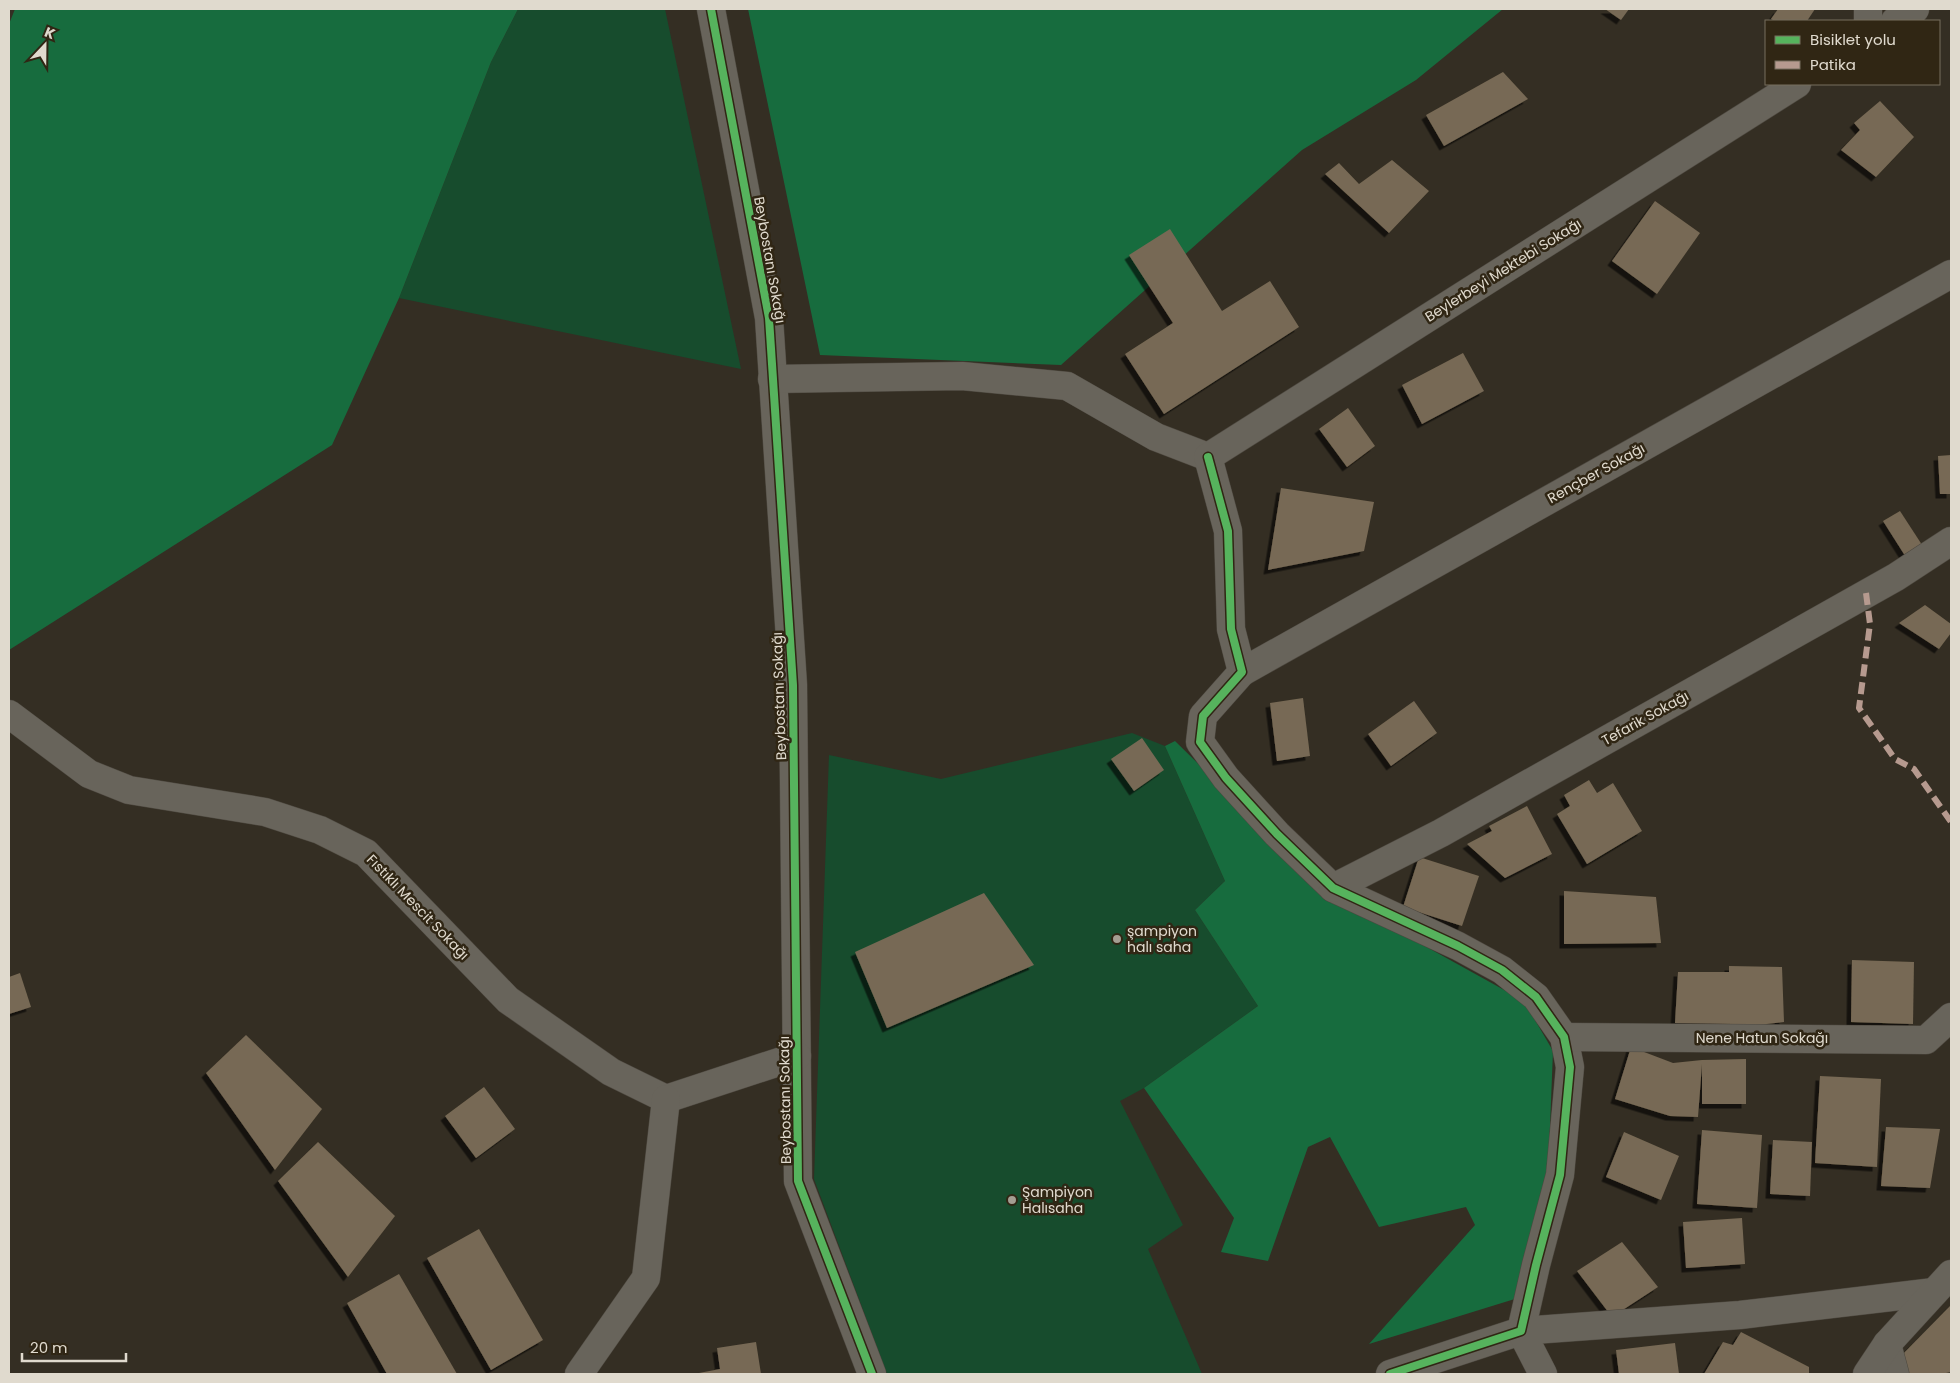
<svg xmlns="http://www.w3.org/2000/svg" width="1960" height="1383" viewBox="0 0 1960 1383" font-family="Poppins,sans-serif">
  <defs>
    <filter id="shadow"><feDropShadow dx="-4.5" dy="4.5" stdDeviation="0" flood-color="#0009"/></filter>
  </defs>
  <rect width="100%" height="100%" fill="#342e23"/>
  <g fill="#174c2d">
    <path d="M 518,9 L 665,9 L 741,369 L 399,298 L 491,62 Z"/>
    <path d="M 1132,733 L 1165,746 L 1225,881 L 1195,910 L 1258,1006 L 1144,1088 L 1120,1101 L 1183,1225 L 1148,1249 L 1202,1374 L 887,1374 L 814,1179 L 829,755 L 941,779 Z"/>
  </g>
  <g fill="#176c3e">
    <path d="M 15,9 L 518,9 L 491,62 L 399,298 L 332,445 L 9,650 L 9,24 Z"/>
    <path d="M 748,9 L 1503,9 L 1416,80 L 1302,150 L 1061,365 L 820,355 Z"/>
    <path d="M 1175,741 L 1331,894 L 1524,1001 L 1553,1051 L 1548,1177 L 1518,1298 L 1369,1344 L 1475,1225 L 1466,1207 L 1379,1227 L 1330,1137 L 1308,1147 L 1268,1261 L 1221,1252 L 1234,1218 L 1144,1088 L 1258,1006 L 1195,910 L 1225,881 L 1165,746 Z"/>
  </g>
  <g fill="#776954" filter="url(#shadow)">
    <path d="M 1605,9 L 1629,9 L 1621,20 Z"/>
    <path d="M 1778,9 L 1815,9 L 1807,21 L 1775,21 L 1771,19 Z"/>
    <path d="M 1503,72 L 1528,99 L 1444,146 L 1426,115 Z"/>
    <path d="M 1880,101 L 1914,137 L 1876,177 L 1841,150 L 1860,130 L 1854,123 Z"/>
    <path d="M 1392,160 L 1429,191 L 1389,233 L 1325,174 L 1339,163 L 1359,184 Z"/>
    <path d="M 1655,201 L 1700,233 L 1657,294 L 1612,261 Z"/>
    <path d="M 1170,229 L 1222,311 L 1270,281 L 1299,327 L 1164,414 L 1125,354 L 1173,323 L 1129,255 Z"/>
    <path d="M 1463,353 L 1484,391 L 1422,424 L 1402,385 Z"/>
    <path d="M 1348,408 L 1375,446 L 1347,467 L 1319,429 Z"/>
    <path d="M 1951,455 L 1951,494 L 1940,494 L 1938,456 Z"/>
    <path d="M 1281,488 L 1374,502 L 1364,551 L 1268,570 Z"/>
    <path d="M 1900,511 L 1926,551 L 1909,562 L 1883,521 Z"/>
    <path d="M 1925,605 L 1951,624 L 1951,633 L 1939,649 L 1899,623 Z"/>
    <path d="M 1303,698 L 1310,756 L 1277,761 L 1270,703 Z"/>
    <path d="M 1414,701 L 1437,733 L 1391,766 L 1368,734 Z"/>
    <path d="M 1142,738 L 1164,770 L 1134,791 L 1111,759 Z"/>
    <path d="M 1589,780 L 1597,793 L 1613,783 L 1642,831 L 1587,864 L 1557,814 L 1570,806 L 1564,795 Z"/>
    <path d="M 1527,806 L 1552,854 L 1505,878 L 1467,844 L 1492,831 L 1489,826 Z"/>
    <path d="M 1419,857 L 1479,876 L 1462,926 L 1403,907 Z"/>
    <path d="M 1564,891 L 1656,897 L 1661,943 L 1564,944 Z"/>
    <path d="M 984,893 L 1034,965 L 887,1028 L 855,952 Z"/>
    <path d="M 1852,960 L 1914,962 L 1913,1024 L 1851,1022 Z"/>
    <path d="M 1729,966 L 1782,967 L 1784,1022 L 1732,1028 L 1732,1024 L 1675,1023 L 1678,972 L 1729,972 Z"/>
    <path d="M 20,973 L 31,1007 L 9,1014 L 9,977 Z"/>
    <path d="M 246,1035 L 322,1109 L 275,1170 L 206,1073 Z"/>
    <path d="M 1631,1047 L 1673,1063 L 1702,1060 L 1746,1059 L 1746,1104 L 1702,1104 L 1702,1064 L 1698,1117 L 1670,1116 L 1615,1099 Z"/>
    <path d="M 1820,1076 L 1881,1079 L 1877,1167 L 1815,1163 Z"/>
    <path d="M 484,1087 L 515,1129 L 476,1158 L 445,1116 Z"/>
    <path d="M 1886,1127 L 1940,1129 L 1930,1188 L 1881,1186 Z"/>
    <path d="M 1702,1130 L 1762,1135 L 1757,1208 L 1697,1204 Z"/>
    <path d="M 1624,1132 L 1679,1156 L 1661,1200 L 1606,1177 Z"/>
    <path d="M 1773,1140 L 1812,1142 L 1810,1196 L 1770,1194 Z"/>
    <path d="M 318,1142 L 395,1216 L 348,1277 L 278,1181 Z"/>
    <path d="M 1742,1218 L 1745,1264 L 1686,1268 L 1683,1222 Z"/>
    <path d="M 479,1229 L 543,1340 L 491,1370 L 427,1258 Z"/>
    <path d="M 1622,1242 L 1658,1287 L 1612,1317 L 1577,1271 Z"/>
    <path d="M 399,1274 L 457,1374 L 387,1374 L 347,1303 Z"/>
    <path d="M 1951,1305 L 1951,1372 L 1941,1374 L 1908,1374 L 1897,1360 Z"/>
    <path d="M 1741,1332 L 1809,1367 L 1809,1374 L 1704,1374 L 1723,1342 L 1733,1345 Z"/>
    <path d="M 756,1342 L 761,1374 L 699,1374 L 699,1373 L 720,1369 L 717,1348 Z"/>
    <path d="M 1675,1343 L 1679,1374 L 1619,1374 L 1616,1350 Z"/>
  </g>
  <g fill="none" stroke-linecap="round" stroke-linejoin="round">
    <defs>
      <g id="minor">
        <path d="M 711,9 L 769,318 L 793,685 L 798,1181 L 872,1374"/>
        <path d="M 1868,21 L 1868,9"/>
        <path d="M 1895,21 L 1915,9"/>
        <path d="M 772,379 L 962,376 L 1067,386 L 1156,437 L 1208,457"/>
        <path d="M 1208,457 L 1228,531 L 1231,629 L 1242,672 L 1203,716 L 1200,742 L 1226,778 L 1277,834 L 1333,888 L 1458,946 L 1502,970 L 1536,997 L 1564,1037 L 1570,1067 L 1560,1175 L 1536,1265 L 1521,1331 L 1390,1374"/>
        <path d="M 1208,457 L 1797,84"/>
        <path d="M 1242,672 L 1951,274"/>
        <path d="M 9,714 L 89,774 L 129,790 L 265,812 L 320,830 L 366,853 L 508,1000 L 611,1072 L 666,1099"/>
        <path d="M 1333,888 L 1441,833 L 1896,577 L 1951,541"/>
        <path d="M 1564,1037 L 1926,1040 L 1951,1017"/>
        <path d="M 666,1099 L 797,1056"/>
        <path d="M 1887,1344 L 1895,1374"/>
        <path d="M 579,1374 L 646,1278 L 666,1099"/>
        <path d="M 1543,1374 L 1521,1331 L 1740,1315 L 1934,1292"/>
        <path d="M 1867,1374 L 1887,1344 L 1951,1274"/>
      </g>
    </defs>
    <use href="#minor" stroke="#4e4940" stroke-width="29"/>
    <use href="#minor" stroke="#68645b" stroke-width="28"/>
    <path stroke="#b69a8f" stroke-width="6" stroke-dasharray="12 6" stroke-linecap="butt" d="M 1866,593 L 1870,624 L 1859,708 L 1895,759 L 1914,769 L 1951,822"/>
    <defs>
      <g id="cycleway">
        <path d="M 711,9 L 769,318 L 793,685 L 798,1181 L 872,1374"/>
        <path d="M 1208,457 L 1228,531 L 1231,629 L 1242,672 L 1203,716 L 1200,742 L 1226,778 L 1277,834 L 1333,888 L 1458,946 L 1502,970 L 1536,997 L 1564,1037 L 1570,1067 L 1560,1175 L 1536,1265 L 1521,1331 L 1390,1374"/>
      </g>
    </defs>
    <use href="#cycleway" stroke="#302614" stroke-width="11"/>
    <use href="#cycleway" stroke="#56b35d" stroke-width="8"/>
  </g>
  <g fill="#a49e92" stroke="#302614" stroke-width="2">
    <circle cx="1117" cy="939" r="5"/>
    <circle cx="1012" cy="1200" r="5"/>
  </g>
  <g text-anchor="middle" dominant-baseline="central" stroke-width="5" stroke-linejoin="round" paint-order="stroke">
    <g font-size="14" fill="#e0dace" stroke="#302614">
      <text transform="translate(770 260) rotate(80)">Beybostanı Sokağı</text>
      <text transform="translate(1503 270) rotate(-32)">Beylerbeyi Mektebi Sokağı</text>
      <text transform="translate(1596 473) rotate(-29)">Rençber Sokağı</text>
      <text transform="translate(779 696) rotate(-92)">Beybostanı Sokağı</text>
      <text transform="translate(1645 718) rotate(-29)">Tefarik Sokağı</text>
      <text transform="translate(418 907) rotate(46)">Fıstıklı Mescit Sokağı</text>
      <text x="1762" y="1038">Nene Hatun Sokağı</text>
      <text transform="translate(785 1100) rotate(-91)">Beybostanı Sokağı</text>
    </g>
    <g font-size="14" fill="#e0dace" stroke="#302614" text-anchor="start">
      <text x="1127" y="931">şampiyon<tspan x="1127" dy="16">halı saha</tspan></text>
      <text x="1022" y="1192">Şampiyon<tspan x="1022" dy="16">Halısaha</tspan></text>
    </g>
  </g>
  <rect width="1960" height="1383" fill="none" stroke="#e0dace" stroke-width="20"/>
  <rect x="1765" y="20" width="175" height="65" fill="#302614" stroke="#766e5e"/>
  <rect x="1775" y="36" width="25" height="8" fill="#56b35d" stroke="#766e5e"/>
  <text x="1810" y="45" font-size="15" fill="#e0dace">Bisiklet yolu</text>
  <rect x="1775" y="61" width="25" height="8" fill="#b69a8f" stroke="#766e5e"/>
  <text x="1810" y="70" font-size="15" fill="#e0dace">Patika</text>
  <g transform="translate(45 45) rotate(22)" stroke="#302614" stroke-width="4" paint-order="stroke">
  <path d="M0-4L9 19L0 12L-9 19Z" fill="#e0dace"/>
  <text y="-8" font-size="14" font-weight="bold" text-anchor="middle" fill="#e0dace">K</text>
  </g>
  <path d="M22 1353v8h104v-8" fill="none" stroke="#e0dace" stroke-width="2.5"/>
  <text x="30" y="1353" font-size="15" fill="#e0dace" stroke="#302614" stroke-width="4" paint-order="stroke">20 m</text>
</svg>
